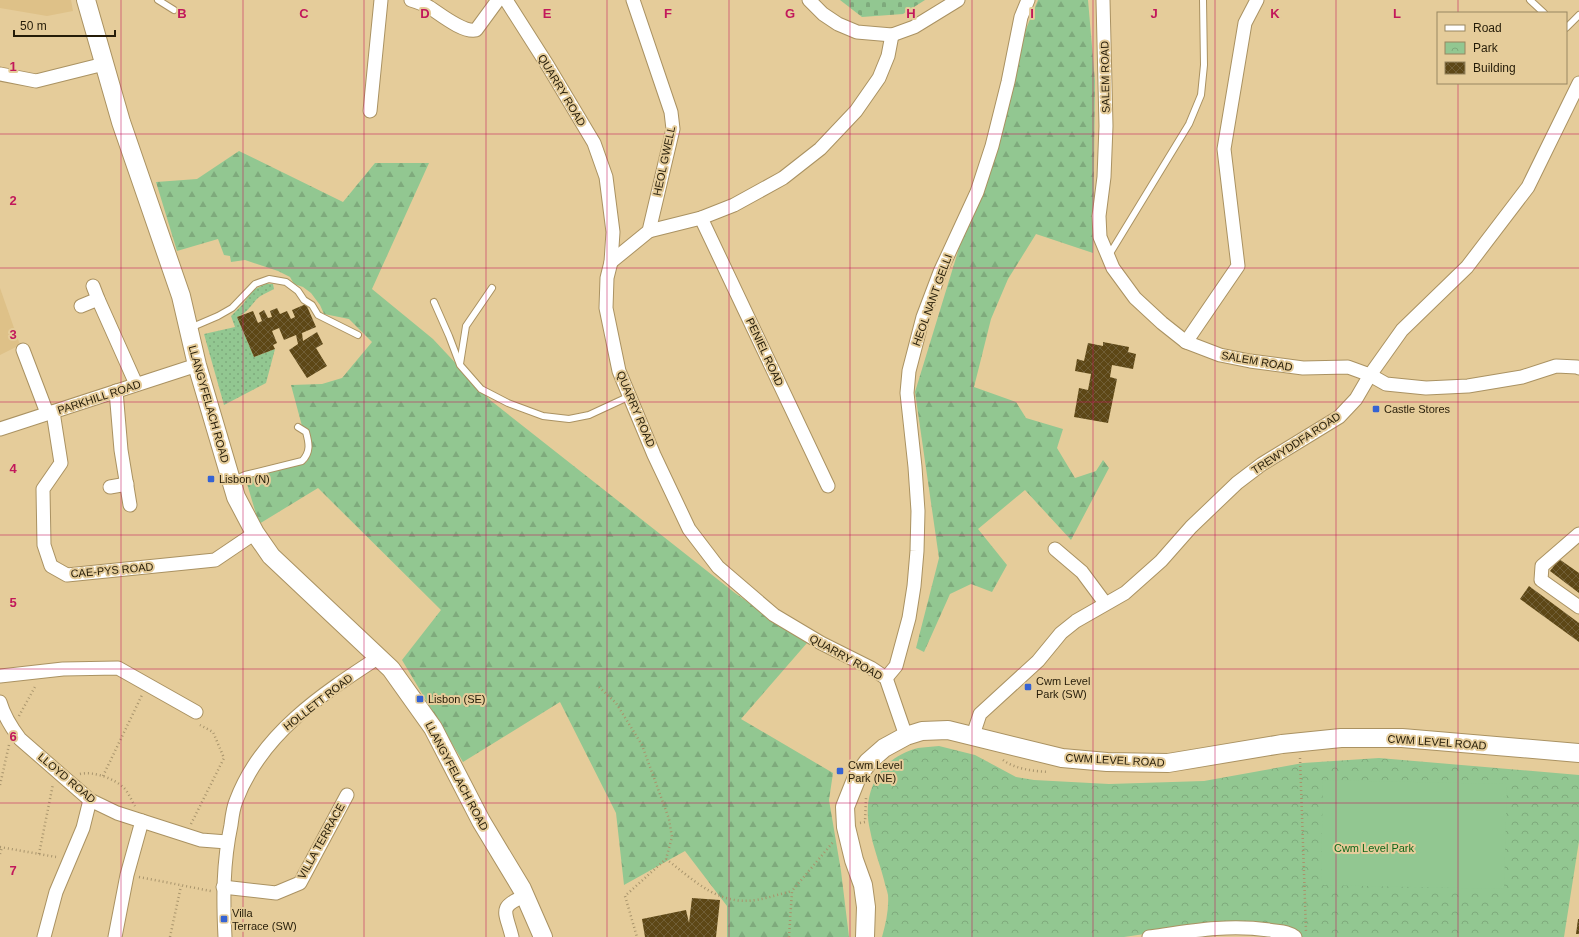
<svg xmlns="http://www.w3.org/2000/svg" width="1579" height="937" viewBox="0 0 1579 937" font-family="Helvetica,sans-serif">
  <defs>
    <pattern id="grass-dots" width="8" height="8" patternUnits="userSpaceOnUse"><rect width="8" height="8" fill="#92c791"/><path d="M2 2h.1M6 6h.1" fill="none" stroke="#7eaa7c" stroke-width="1.8" stroke-linecap="round"/></pattern>
    <pattern id="forest-firs" width="22" height="20" patternUnits="userSpaceOnUse"><rect width="22" height="20" fill="#92c791"/><path d="M5 1l3.5 6h-7zM16 11l3.5 6h-7z" fill="#7eaa7c"/></pattern>
    <pattern id="cemetery-stones" width="16" height="16" patternUnits="userSpaceOnUse"><rect width="16" height="16" fill="#92c791"/><path d="M2 7V4a2 2 0 0 1 4 0v3zM10 15v-3a2 2 0 0 1 4 0v3z" fill="#7eaa7c"/></pattern>
    <pattern id="park-crowns" width="20" height="18" patternUnits="userSpaceOnUse"><rect width="20" height="18" fill="#92c791"/><path d="M2 6a3 3 0 1 1 6 0M12 15a3 3 0 1 1 6 0" fill="none" stroke="#7eaa7c"/></pattern>
    <pattern id="building-cross-hatch" width="8" height="8" patternUnits="userSpaceOnUse"><rect width="8" height="8" fill="#5d4716"/><path d="M0 0l8 8M0 8l8-8" fill="none" stroke="#705e36"/></pattern>
  </defs>
  <rect width="100%" height="100%" fill="#e5cc9a"/>
  <g fill="#dec188">
    <path d="M 0,0 L 71,0 L 73,11 L 47,16 L 0,8 Z"/>
    <path d="M 0,288 L 20,345 L 0,355 Z"/>
  </g>
  <path fill="url(#grass-dots)" d="M 266,284 L 273,284 L 274,289 C 269,292 263,294 259,297 C 251,304 248,313 237,317 L 254,357 L 275,349 L 266,383 L 224,405 L 204,334 L 235,327 L 231,316 L 243,304 L 253,290 Z"/>
  <g fill="url(#forest-firs)">
    <path d="M 1038,0 L 1088,0 L 1095,81 L 1093,253 L 1036,234 L 1008,279 L 991,319 L 974,387 L 1016,402 L 1026,418 L 1063,429 L 1057,448 L 1075,478 L 1096,471 L 1103,460 L 1109,468 L 1071,540 L 1025,490 L 978,529 L 1007,565 L 992,592 L 971,584 L 950,594 L 924,652 L 916,648 L 939,558 L 915,392 L 1026,29 Z"/>
    <path d="M 239,151 L 343,202 L 375,163 L 429,163 L 372,289 L 433,339 L 490,400 L 735,593 L 807,643 L 741,719 L 833,773 L 829,800 L 841,871 L 849,937 L 727,937 L 727,906 L 685,851 L 624,885 L 616,813 L 560,702 L 463,762 L 402,660 L 441,610 L 318,488 L 259,524 L 245,477 L 305,463 C 314,456 313,432 302,426 L 291,385 L 322,384 L 342,378 L 372,342 L 349,319 L 324,314 L 320,305 L 311,293 L 303,287 L 294,284 L 290,277 L 278,271 L 245,260 L 231,262 L 230,256 L 224,255 L 218,239 L 177,251 L 156,182 L 197,179 Z"/>
  </g>
  <path fill="url(#cemetery-stones)" d="M 840,0 L 925,0 L 903,14 L 862,17 Z"/>
  <path fill="url(#park-crowns)" d="M 939,746 L 975,755 L 1016,777 L 1034,780 L 1109,784 L 1204,781 L 1303,763 L 1379,758 L 1579,775 L 1579,841 L 1564,937 L 1299,937 L 1206,925 L 1124,937 L 882,937 C 886,923 889,909 888,895 C 887,890 885,885 884,880 C 880,864 873,847 870,830 C 861,793 879,758 918,748 C 924,747 932,747 939,746 Z"/>
  <path fill="#92c791" d="M 1323,780 L 1507,784 L 1504,889 L 1321,885 Z"/>
  <g fill="url(#building-cross-hatch)">
    <path d="M 306,304 L 316,327 L 302,333 L 303,341 L 317,332 L 323,344 L 316,348 L 327,366 L 307,378 L 289,350 L 298,344 L 296,335 L 284,340 L 279,328 L 272,331 L 277,343 L 273,345 L 275,349 L 254,357 L 237,317 L 253,311 L 258,323 L 262,321 L 259,313 L 264,310 L 268,318 L 272,317 L 270,311 L 277,308 L 280,314 L 287,311 L 291,319 L 295,317 L 292,310 Z"/>
    <path d="M 1103,342 L 1129,347 L 1128,352 L 1136,354 L 1133,369 L 1112,365 L 1110,377 L 1117,379 L 1108,423 L 1074,417 L 1079,388 L 1088,390 L 1091,374 L 1075,371 L 1077,359 L 1084,361 L 1088,343 L 1103,346 Z"/>
    <path d="M 1559,559 L 1579,573 L 1579,593 L 1550,571 Z"/>
    <path d="M 1529,586 L 1579,623 L 1579,642 L 1520,599 Z"/>
    <path d="M 692,898 L 720,900 L 716,937 L 645,937 L 642,919 L 686,910 L 689,923 Z"/>
    <path d="M 1578,919 L 1579,919 L 1579,934 L 1576,934 Z"/>
  </g>
  <g fill="none" stroke-linecap="round" stroke-linejoin="round">
    <defs>
      <g id="lane">
        <path d="M 158,0 L 174,10"/>
        <path d="M 1530,0 L 1544,13"/>
        <path d="M 1566,28 L 1579,15"/>
        <path d="M 1109,255 L 1189,124 L 1201,95 L 1204,65 L 1203,0"/>
        <path d="M 434,302 L 449,336 L 460,365 L 481,389 L 508,403 L 543,416 L 569,419 L 589,415 L 630,396"/>
        <path d="M 190,328 L 218,316 L 232,308 L 255,284 L 269,279 L 286,282 L 298,291 L 304,300 L 312,305 L 318,315 L 358,335"/>
        <path d="M 460,364 L 466,326 L 492,288"/>
        <path d="M 234,480 L 245,475 L 302,461 C 311,452 309,443 306,432 L 298,427"/>
      </g>
      <g id="street">
        <path d="M 411,0 C 417,2 423,4 429,7 C 440,14 463,33 476,30 L 498,0"/>
        <path d="M 506,0 L 548,66 L 594,143 L 606,177 L 613,232 L 611,262 L 607,278 L 606,308 L 619,371 L 654,455 L 689,529 L 718,567 L 774,615 L 821,643 L 871,668 L 886,678 L 906,736"/>
        <path d="M 809,0 L 823,14 L 838,24 L 857,32 L 892,35 L 914,27 L 958,0"/>
        <path d="M 1103,0 L 1106,126 L 1104,177 L 1099,216 L 1100,237 L 1113,268 L 1135,298 L 1162,323 L 1186,342 L 1220,355 L 1250,361 L 1303,368 L 1348,367 L 1370,375 L 1386,384 L 1426,388 L 1468,386 L 1522,377 L 1556,366 L 1577,367 L 1579,368"/>
        <path d="M 0,74 L 36,81 L 104,64"/>
        <path d="M 370,111 L 381,0"/>
        <path d="M 701,218 L 828,486"/>
        <path d="M 649,231 L 701,218 L 734,205 L 783,178 L 820,149 L 856,111 L 879,78 L 888,56 L 892,35"/>
        <path d="M 611,262 L 649,231 L 673,129 L 671,112 L 633,0"/>
        <path d="M 93,286 L 98,299 L 136,384"/>
        <path d="M 81,306 L 98,299"/>
        <path d="M 1186,342 L 1238,266 L 1224,149 L 1245,23 L 1257,0"/>
        <path d="M 23,350 L 47,413"/>
        <path d="M 116,391 L 121,450 L 130,505"/>
        <path d="M 53,412 L 61,463 L 43,489 L 44,545 L 51,566 L 67,575 L 215,560 L 255,533"/>
        <path d="M 0,429 L 197,365"/>
        <path d="M 110,487 L 127,484"/>
        <path d="M 1579,534 L 1542,566 L 1541,580 L 1579,607"/>
        <path d="M 1055,549 L 1082,572 L 1105,603"/>
        <path d="M 0,676 L 63,669 L 118,668 L 196,712"/>
        <path d="M 886,678 L 896,666 L 909,618 L 914,586 L 917,551 L 918,511 L 915,467 L 907,393 L 909,371 L 923,317 L 940,272 L 977,192 L 992,146 L 1008,82 L 1021,17 L 1028,0"/>
        <path d="M 0,702 C 4,716 11,727 20,739 L 90,800 L 117,813 L 201,840 L 227,842"/>
        <path d="M 973,735 L 980,714 L 1038,661 L 1061,633 L 1076,621 L 1125,593 L 1161,561 L 1191,527 L 1237,483 L 1262,464 L 1339,417 L 1356,399 L 1370,375 L 1402,330 L 1467,267 L 1528,187 L 1579,83"/>
        <path d="M 223,887 L 276,893 L 300,883 L 347,795"/>
        <path d="M 44,937 L 56,892 L 83,828 L 90,800"/>
        <path d="M 115,937 L 127,875 L 142,821"/>
        <path d="M 225,937 C 223,898 223,863 231,825 C 232,817 233,808 236,801 C 261,734 322,694 379,657"/>
        <path d="M 512,937 C 506,912 497,907 525,896"/>
        <path d="M 1149,937 C 1191,931 1227,924 1269,930 C 1279,932 1287,931 1295,937"/>
      </g>
      <g id="secondary">
        <path d="M 86,0 L 121,122 L 181,296 L 197,365 L 236,497 L 255,533 L 271,556 L 391,669 L 433,728 L 481,821 L 522,889 L 543,937"/>
        <path d="M 865,937 L 866,907 L 863,885 L 854,860 L 846,827 L 845,807 L 857,777 L 868,762 L 884,748 L 906,736 L 922,731 L 948,730 L 1062,758 L 1107,762 L 1168,763 L 1282,744 L 1341,738 L 1402,738 L 1579,753"/>
      </g>
    </defs>
    <use href="#lane" stroke="#aa9262" stroke-width="8"/>
    <use href="#street" stroke="#aa9262" stroke-width="15"/>
    <use href="#secondary" stroke="#aa9262" stroke-width="20"/>
    <g stroke="#a8946c" stroke-width="2.5" stroke-dasharray="1 3" stroke-linecap="butt">
      <path d="M 599,687 L 616,703 L 642,745 L 669,819 L 672,837 L 666,859 L 625,896 L 637,937"/>
      <path d="M 19,716 L 36,685"/>
      <path d="M 1300,758 L 1306,931"/>
      <path d="M 1003,760 C 1015,769 1033,771 1048,772"/>
      <path d="M 80,774 C 93,771 113,778 123,787 C 128,791 131,800 135,806"/>
      <path d="M 103,776 L 142,695"/>
      <path d="M 0,785 L 9,745"/>
      <path d="M 860,823 L 865,822 L 866,798"/>
      <path d="M 191,824 L 224,758 L 213,732 L 200,725"/>
      <path d="M 0,847 L 56,857"/>
      <path d="M 0,854 L 2,847"/>
      <path d="M 39,854 L 53,784"/>
      <path d="M 666,859 C 694,880 718,906 756,900 C 768,898 780,894 792,891"/>
      <path d="M 139,877 L 211,891"/>
      <path d="M 170,937 L 181,886"/>
      <path d="M 789,937 L 792,891 L 834,841"/>
    </g>
    <use href="#lane" stroke="#fff" stroke-width="6"/>
    <use href="#street" stroke="#fff" stroke-width="13"/>
    <use href="#secondary" stroke="#fff" stroke-width="18"/>
  </g>
  <path fill="none" stroke="#c2185b" stroke-width="1" stroke-opacity="0.55" d="M 121,0 L 121,937M 243,0 L 243,937M 364,0 L 364,937M 486,0 L 486,937M 607,0 L 607,937M 729,0 L 729,937M 850,0 L 850,937M 972,0 L 972,937M 1093,0 L 1093,937M 1215,0 L 1215,937M 1336,0 L 1336,937M 1458,0 L 1458,13M 1458,83 L 1458,937M 0,134 L 1579,134M 0,268 L 1579,268M 0,402 L 1579,402M 0,535 L 1579,535M 0,669 L 1579,669M 0,803 L 1579,803"/>
  <g fill="#3563d3" stroke="#e5cc9a" stroke-width="1.5">
    <rect x="1372" y="405" width="8" height="8" rx="2"/>
    <rect x="207" y="475" width="8" height="8" rx="2"/>
    <rect x="1024" y="683" width="8" height="8" rx="2"/>
    <rect x="416" y="695" width="8" height="8" rx="2"/>
    <rect x="836" y="767" width="8" height="8" rx="2"/>
    <rect x="220" y="915" width="8" height="8" rx="2"/>
  </g>
  <g text-anchor="middle" dominant-baseline="central" stroke-width="4" stroke-linejoin="round" paint-order="stroke">
    <g font-size="11" fill="#251c08" stroke="#e5cc9a">
      <text transform="translate(1105 77) rotate(-91)">SALEM ROAD</text>
      <text transform="translate(562 90) rotate(59)">QUARRY ROAD</text>
      <text transform="translate(664 161) rotate(-78)">HEOL GWELL</text>
      <text transform="translate(932 300) rotate(-70)">HEOL NANT GELLI</text>
      <text transform="translate(765 352) rotate(65)">PENIEL ROAD</text>
      <text transform="translate(1257 361) rotate(10)">SALEM ROAD</text>
      <text transform="translate(99 397) rotate(-18)">PARKHILL ROAD</text>
      <text transform="translate(209 404) rotate(74)">LLANGYFELACH ROAD</text>
      <text transform="translate(636 409) rotate(67)">QUARRY ROAD</text>
      <text transform="translate(1296 443) rotate(-33)">TREWYDDFA ROAD</text>
      <text transform="translate(112 570) rotate(-5)">CAE-PYS ROAD</text>
      <text transform="translate(846 657) rotate(29)">QUARRY ROAD</text>
      <text transform="translate(318 702) rotate(-38)">HOLLETT ROAD</text>
      <text transform="translate(1437 742) rotate(4)">CWM LEVEL ROAD</text>
      <text transform="translate(1115 760) rotate(3)">CWM LEVEL ROAD</text>
      <text transform="translate(457 776) rotate(62)">LLANGYFELACH ROAD</text>
      <text transform="translate(67 778) rotate(40)">LLOYD ROAD</text>
      <text transform="translate(321 841) rotate(-61)">VILLA TERRACE</text>
    </g>
    <g font-size="11" fill="#251c08" stroke="#e5cc9a" text-anchor="start">
      <text x="1384" y="409">Castle Stores</text>
      <text x="219" y="479">Lisbon (N)</text>
      <text x="1036" y="681">Cwm Level<tspan x="1036" dy="13">Park (SW)</tspan></text>
      <text x="428" y="699">Lisbon (SE)</text>
      <text x="848" y="765">Cwm Level<tspan x="848" dy="13">Park (NE)</tspan></text>
      <text x="232" y="913">Villa<tspan x="232" dy="13">Terrace (SW)</tspan></text>
    </g>
    <g font-size="11" fill="#10671a" stroke="#e5cc9a">
      <text x="1374" y="848">Cwm Level Park</text>
    </g>
  </g>
  <g font-size="13" text-anchor="middle" font-weight="bold" fill="#c2185b" stroke="#e5cc9a" stroke-width="4" stroke-linejoin="round" paint-order="stroke">
    <text x="182" y="18">B</text>
    <text x="304" y="18">C</text>
    <text x="425" y="18">D</text>
    <text x="547" y="18">E</text>
    <text x="668" y="18">F</text>
    <text x="790" y="18">G</text>
    <text x="911" y="18">H</text>
    <text x="1032" y="18">I</text>
    <text x="1154" y="18">J</text>
    <text x="1275" y="18">K</text>
    <text x="1397" y="18">L</text>
    <text x="13" y="71">1</text>
    <text x="13" y="205">2</text>
    <text x="13" y="339">3</text>
    <text x="13" y="473">4</text>
    <text x="13" y="607">5</text>
    <text x="13" y="741">6</text>
    <text x="13" y="875">7</text>
  </g>
  <rect x="1437" y="12" width="130" height="72" fill="#e5cc9a" stroke="#988660"/>
  <rect x="1445" y="25" width="20" height="6" fill="#ffffff" stroke="#988660"/>
  <text x="1473" y="32" font-size="12" fill="#251c08">Road</text>
  <rect x="1445" y="42" width="20" height="12" fill="url(#park-crowns)" stroke="#988660"/>
  <text x="1473" y="52" font-size="12" fill="#251c08">Park</text>
  <rect x="1445" y="62" width="20" height="12" fill="url(#building-cross-hatch)" stroke="#988660"/>
  <text x="1473" y="72" font-size="12" fill="#251c08">Building</text>
  <path d="M14 30v6h101v-6" fill="none" stroke="#251c08" stroke-width="2"/>
  <text x="20" y="30" font-size="12" fill="#251c08" stroke="#e5cc9a" stroke-width="3" paint-order="stroke">50 m</text>
</svg>
